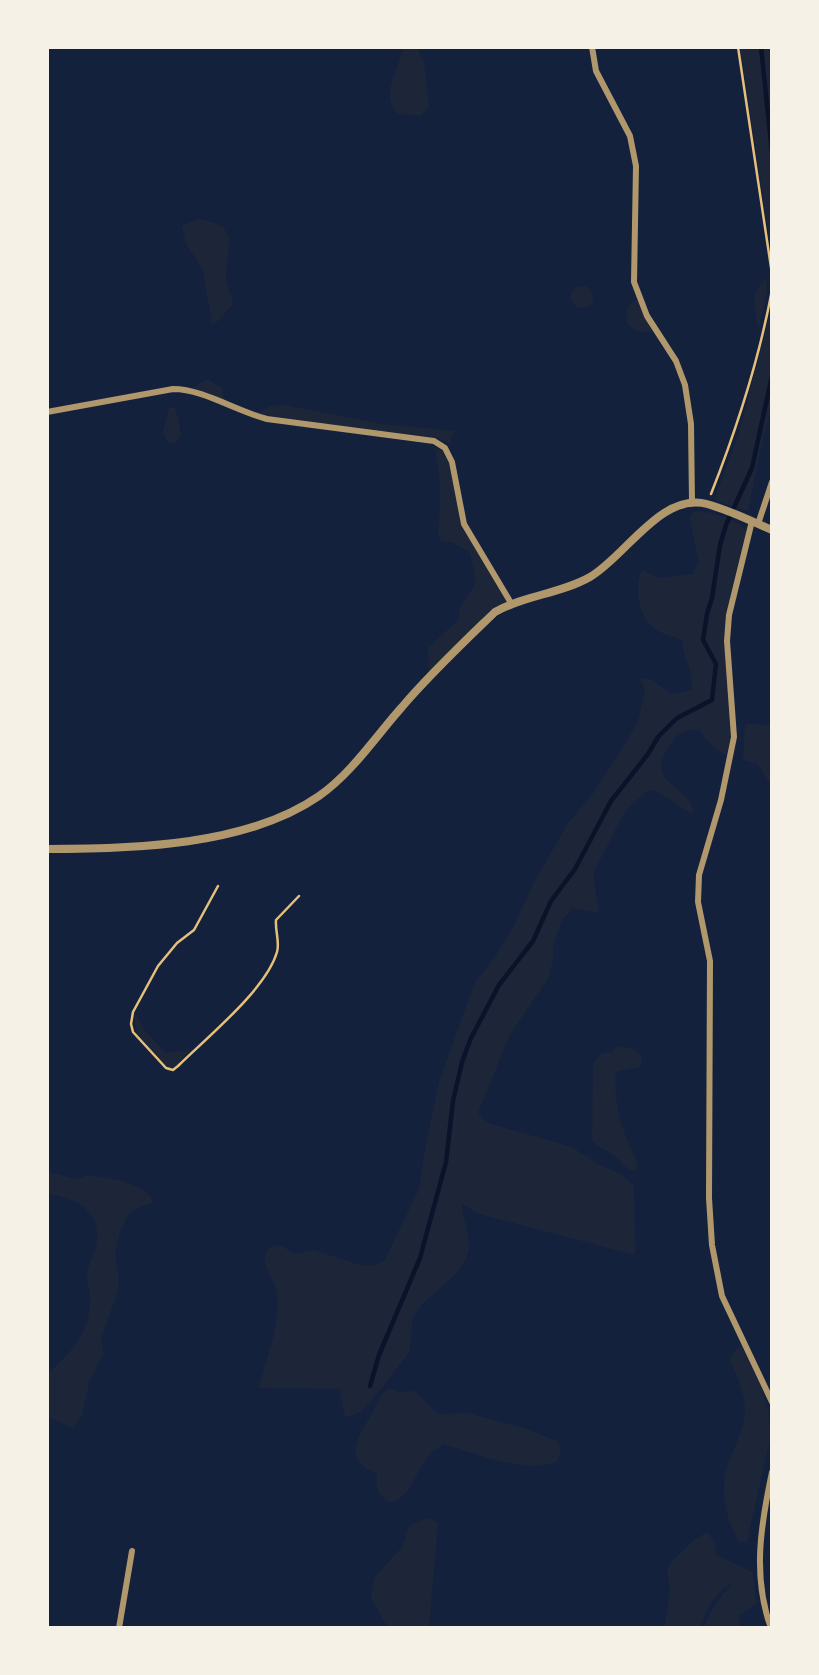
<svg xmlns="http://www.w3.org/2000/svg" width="819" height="1675" viewBox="0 0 819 1675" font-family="Quicksand,sans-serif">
  <rect width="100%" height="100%" fill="#14213d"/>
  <g fill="#1d2539">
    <path d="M 403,47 L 417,47 L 424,62 L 429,106 L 421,116 L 398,114 C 379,92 399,72 403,47 Z"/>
    <path d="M 740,47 L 772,47 L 772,257 Z"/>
    <path d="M 198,219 C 243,226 226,246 226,277 C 226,286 232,295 233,304 L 219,320 L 212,325 L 203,269 L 186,244 L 182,226 Z"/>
    <path d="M 766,278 L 767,294 L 758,332 C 757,309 746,298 766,278 Z"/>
    <circle cx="582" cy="297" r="11"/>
    <path d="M 637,299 L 653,331 C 640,334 632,331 626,320 L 628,306 Z"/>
    <path d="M 772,305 L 772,407 L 763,437 L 748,511 L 716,501 L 717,492 L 739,433 Z"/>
    <path d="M 208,379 L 222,388 L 224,400 L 193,387 Z"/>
    <path d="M 284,405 L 382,424 L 455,431 L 450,439 L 452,445 C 433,433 413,436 390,434 C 346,430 300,422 257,413 L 271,406 Z"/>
    <path d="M 169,408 L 175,408 C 177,412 180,429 181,435 L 174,444 L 168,443 L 163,433 Z"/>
    <path d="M 434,448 L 446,452 L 451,463 L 462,526 L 507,599 L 466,634 L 429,675 L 428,648 L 459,619 C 458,604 466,600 473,588 C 478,579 472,564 470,553 L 452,542 L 442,542 L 438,536 C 440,514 442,467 434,448 Z"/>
    <path d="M 694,511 C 713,512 733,517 747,531 L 730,594 L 728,616 L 733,715 L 730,756 C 716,751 706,741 699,729 C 686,729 679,732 671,743 C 643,785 683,780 694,810 L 692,814 L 656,791 L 648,790 L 625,811 L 593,874 L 599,913 L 573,908 L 562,920 L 553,946 L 553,959 L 549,977 L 510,1035 L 479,1110 L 479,1115 L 488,1123 L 572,1147 L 600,1165 L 621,1174 L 634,1186 L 635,1255 L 479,1214 L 462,1204 C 462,1219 472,1237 468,1252 C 462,1276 434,1290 419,1308 C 408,1324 412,1333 410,1349 C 408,1356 367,1408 360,1412 C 356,1414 350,1416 345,1417 L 340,1389 L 259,1388 C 266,1359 281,1324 277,1294 C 275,1276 253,1259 273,1245 L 284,1247 L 294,1254 L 314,1250 L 363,1266 L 373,1266 L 384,1261 L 419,1189 L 426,1143 L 440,1079 L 475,982 L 495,957 L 516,922 L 531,888 L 568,823 L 594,792 L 624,746 L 638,721 L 645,689 L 639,678 L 652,680 L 672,694 L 691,690 C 695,673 683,658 682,641 C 675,635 670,637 662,633 C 639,624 633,590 642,570 L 659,578 L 693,574 L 699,562 L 689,517 Z"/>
    <path d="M 745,723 L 772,726 L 772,786 L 757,764 L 743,760 Z"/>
    <path d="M 135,1013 L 146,1032 L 166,1053 L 190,1050 L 175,1067 L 166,1068 C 152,1051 131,1036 135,1013 Z"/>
    <path d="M 618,1046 C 629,1048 636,1048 642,1058 L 640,1067 L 616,1072 C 613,1105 623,1134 638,1163 L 636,1171 C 623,1170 622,1160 612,1154 C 605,1149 598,1147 592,1141 L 593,1064 L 602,1053 L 612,1052 Z"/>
    <path d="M 47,1171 L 75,1179 L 88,1175 L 120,1180 L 140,1188 L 151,1196 L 152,1203 L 135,1209 L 128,1215 L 120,1232 L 115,1255 L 119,1280 L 118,1291 L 101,1339 L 104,1354 L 90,1379 L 82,1415 L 73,1428 L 47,1417 L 47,1374 C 70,1354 89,1334 90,1302 C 91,1291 85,1281 88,1270 C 90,1260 97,1250 97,1239 C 99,1209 74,1197 47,1194 Z"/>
    <path d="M 741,1345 L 762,1389 L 769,1415 L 770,1439 L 747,1542 L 739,1542 C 726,1521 720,1491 727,1468 C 732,1448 745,1432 745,1410 C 745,1393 736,1374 729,1358 Z"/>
    <path d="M 389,1388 L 398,1392 L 415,1391 L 438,1414 L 468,1413 L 524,1428 L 557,1441 L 561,1451 L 557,1462 C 525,1474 475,1453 443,1444 C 439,1447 433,1451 430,1455 C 415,1470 412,1497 390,1503 C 377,1494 375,1488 377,1473 C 342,1462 357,1438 371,1415 C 377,1405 379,1395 389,1388 Z"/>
    <path d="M 427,1518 L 438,1523 L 429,1628 L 388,1628 L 371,1598 L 374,1578 L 402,1547 L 409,1526 Z"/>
    <path d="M 707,1532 L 715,1543 L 715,1554 L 752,1572 L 757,1603 L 739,1616 L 740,1628 L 704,1628 C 710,1608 723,1596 733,1582 C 715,1593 706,1608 701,1628 L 664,1628 L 670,1591 L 667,1570 L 670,1563 L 694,1540 Z"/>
  </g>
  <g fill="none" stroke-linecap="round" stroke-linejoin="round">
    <g stroke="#0b132b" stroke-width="4.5">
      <path d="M 761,47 L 772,152"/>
      <path d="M 370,1386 L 379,1355 L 420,1258 L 446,1162 L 453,1101 L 462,1062 L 471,1038 L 499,985 L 533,941 L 551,901 L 575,869 L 611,801 L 648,754 L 658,737 L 677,718 L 712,700 L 716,664 L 703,640 L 707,614 L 712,598 L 720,545 L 726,525 L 752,468 L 772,376"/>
    </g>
    <g stroke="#e5c07b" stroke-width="2.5">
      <path d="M 738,47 L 772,274"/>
      <path d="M 711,494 C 737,428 759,360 772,290"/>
      <path d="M 218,886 L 194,930 L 177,943 L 158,966 L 133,1012 L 131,1024 L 133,1032 L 166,1068 L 173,1070 L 178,1066 C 206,1038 266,990 277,952 C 280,942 275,931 276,920 L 299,896"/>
    </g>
    <g stroke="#b1986c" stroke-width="6">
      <path d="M 592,47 L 596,71 L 630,136 L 636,166 L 634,282 L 647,316 L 676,361 L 685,385 L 691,424 L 692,502"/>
      <path d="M 47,412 L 173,389 C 203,389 236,411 267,419 L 434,441 L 445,448 L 452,462 L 464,524 L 511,603"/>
      <path d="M 752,521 L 729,615 L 727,641 L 734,737 L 721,800 L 699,875 L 698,902 L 710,961 L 709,1198 L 712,1245 L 722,1296 L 772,1402"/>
      <path d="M 758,524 L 772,482"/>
      <path d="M 119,1628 L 132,1551"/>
      <path d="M 771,1628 C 752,1576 761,1524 772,1472"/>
    </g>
    <path stroke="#b1986c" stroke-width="8" d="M 47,849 C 133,849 247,846 319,796 C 352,773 376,736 402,707 C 431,673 463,643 495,612 C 525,595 560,594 590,577 C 626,556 661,492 707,504 C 729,510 751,521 772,530"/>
  </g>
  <rect width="819" height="1675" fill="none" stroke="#f6f1e7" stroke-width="98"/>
</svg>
